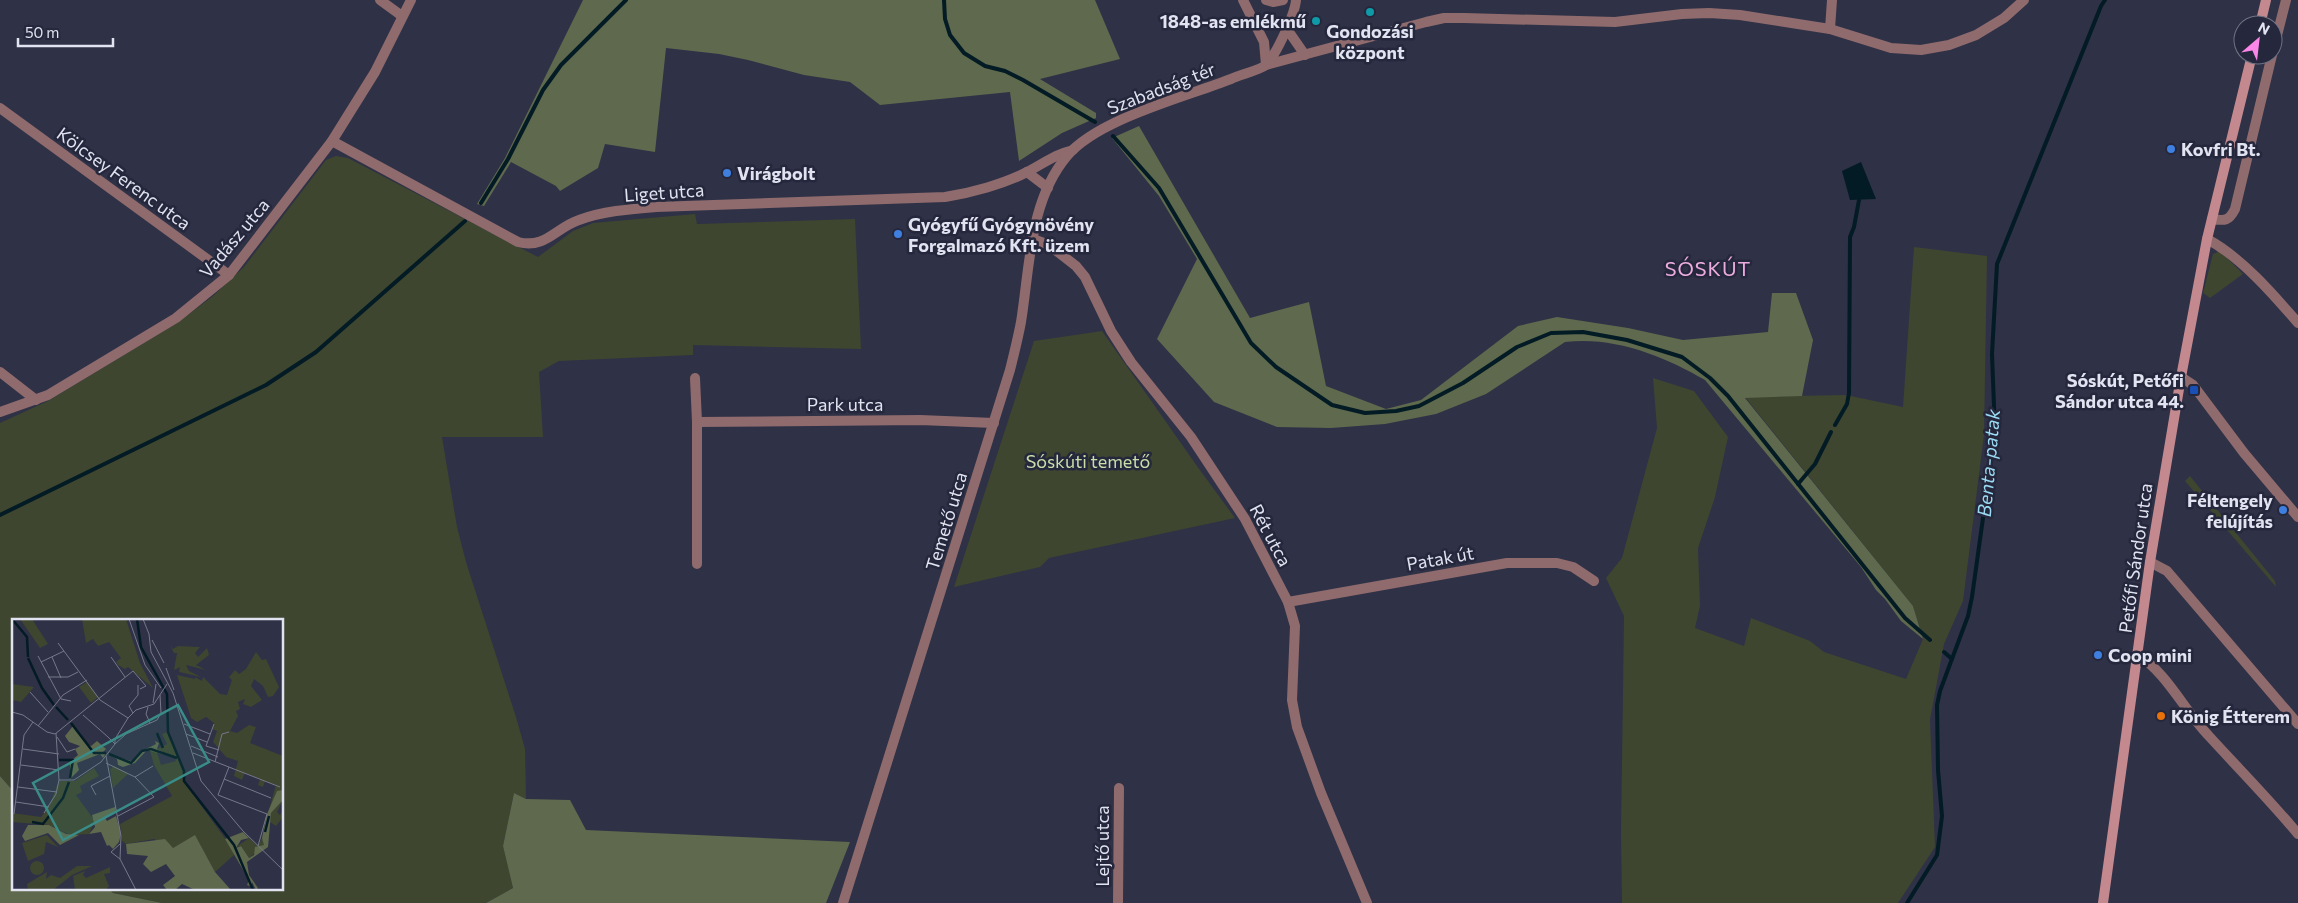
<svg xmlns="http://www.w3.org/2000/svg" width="2298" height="903" viewBox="0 0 2298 903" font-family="Commissioner,sans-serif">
  <rect width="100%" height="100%" fill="#2f3146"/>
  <g fill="#3e4630">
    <path d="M 336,156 L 348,158 L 538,257 L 573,231 L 593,223 L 695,214 L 697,224 L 855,219 L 861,349 L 693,345 L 693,355 L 559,361 L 539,372 L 543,437 L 442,437 L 457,527 L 466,562 L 516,717 L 525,749 L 526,799 L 514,793 L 503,846 L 513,888 L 486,903 L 162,903 L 113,893 L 109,889 L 282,889 L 282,620 L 14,620 L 14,792 L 0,776 L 0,423 L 48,401 L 177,323 L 213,296 L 244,267 L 326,160 Z"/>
    <path d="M 1914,247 L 1987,256 L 1984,435 L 1963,601 L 1944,644 L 1930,720 L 1935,847 L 1898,903 L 1622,903 L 1621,833 L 1624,616 L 1606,578 L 1622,558 L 1657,428 L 1653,378 L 1694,391 L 1728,437 L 1715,497 L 1698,548 L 1700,606 L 1695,628 L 1744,646 L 1751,618 L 1810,641 L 1824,652 L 1906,679 L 1923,639 L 1913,606 L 1745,397 L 1846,395 L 1903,407 Z"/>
    <path d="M 2220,251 L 2243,274 L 2210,298 L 2203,293 L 2213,254 Z"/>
    <path d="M 1102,331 L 1197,466 L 1235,518 L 1049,558 L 1040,567 L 954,587 L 1034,341 Z"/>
    <path d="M 2190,476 L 2275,581 L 2276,587 L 2185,481 Z"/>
  </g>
  <g fill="#5f694d">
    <path d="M 583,0 L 1095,0 L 1120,59 L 1040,79 L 1096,113 L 1096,118 L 1062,133 L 1019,161 L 1010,92 L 880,105 L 850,82 L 804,75 L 748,60 L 719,54 L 666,48 L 655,152 L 605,144 L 598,168 L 560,191 L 556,186 L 511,162 L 484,206 L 477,204 L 505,158 Z"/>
    <path d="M 1139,126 L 1250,318 L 1309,302 L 1326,386 L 1386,409 L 1421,400 L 1518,326 L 1557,317 L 1628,328 L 1683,340 L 1768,332 L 1772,293 L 1796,293 L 1813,340 L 1802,396 L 1745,398 L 1913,606 L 1923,639 L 1901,621 L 1885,599 L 1876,590 L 1861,567 L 1705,380 C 1664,356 1614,336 1565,342 L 1486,394 L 1436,414 L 1385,424 L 1331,428 L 1277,427 L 1214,402 L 1157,339 L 1197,259 L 1159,196 L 1112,138 Z"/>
    <path d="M 0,776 L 14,792 L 14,889 L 109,889 L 113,893 L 162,903 L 0,903 Z"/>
    <path d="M 514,793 L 526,799 L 570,800 L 586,830 L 850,842 L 826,903 L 486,903 L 513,888 L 503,846 Z"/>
  </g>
  <path fill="#031b24" d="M 1861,162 L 1876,199 L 1850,200 L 1842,171 Z"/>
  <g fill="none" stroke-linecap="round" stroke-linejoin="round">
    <g stroke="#031b24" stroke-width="4">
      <path d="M 944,0 L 945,19 L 950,35 L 964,53 L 985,66 L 1005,71 L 1023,80 L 1095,122"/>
      <path d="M 1113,136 L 1159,188 L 1251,343 L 1276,367 L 1332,405 L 1365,413 L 1396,411 L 1419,406 L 1463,383 L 1517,347 L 1551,333 L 1583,332 L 1627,340 L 1682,357 L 1710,378 L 1728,396 L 1905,618 L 1930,640"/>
      <path d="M 481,203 L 508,159 L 543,90 L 561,65 L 626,0"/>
      <path d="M 1835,425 L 1847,404 L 1849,393 L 1850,237 L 1854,227 L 1859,200"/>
      <path d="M 1798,484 L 1815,464 L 1831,432"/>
      <path d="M 0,515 L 266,385 L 316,352 L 465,221"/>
      <path d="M 1944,652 L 1952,659"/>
      <path d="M 1907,903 L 1937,855 L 1942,816 L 1938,770 L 1937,705 L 1940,691 L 1968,616 L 1972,597 L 1995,432 L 1992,354 L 1997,264 L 2101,6 L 2105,0"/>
    </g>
    <g stroke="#8f6b6d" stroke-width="10">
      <path d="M 380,0 L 402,16"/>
      <path d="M 1243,0 L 1264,42 L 1266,65 L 1426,22 L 1444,18 L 1464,18 L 1615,22 L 1682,14 L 1709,13 L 1740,15 L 1830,29 L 1891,48 L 1921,50 L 1949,45 L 1976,35 L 2004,18 L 2024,0"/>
      <path d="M 1287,29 L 1305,55"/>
      <path d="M 1830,29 L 1832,0"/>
      <path d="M 2273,51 L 2286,0"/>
      <path d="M 0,108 L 229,275"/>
      <path d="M 332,141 L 518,242 C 546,249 555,228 579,220 C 603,211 631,209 656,207 L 945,197 C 971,193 1004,184 1027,172 C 1045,163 1053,155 1073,150"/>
      <path d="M 1027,172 L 1048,188"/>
      <path d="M 2212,219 C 2225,221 2229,221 2235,209 L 2272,55"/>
      <path d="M 1033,239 L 1049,245 L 1076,266 L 1085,277 L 1111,331 L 1131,362 L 1191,437 L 1245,519 L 1288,602 L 1295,626 L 1292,700 L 1297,727 L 1321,793 L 1367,903"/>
      <path d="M 2207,239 C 2241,257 2273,294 2298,323"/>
      <path d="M 0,372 L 36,400"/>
      <path d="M 2181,377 L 2193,385 L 2244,453 L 2298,517"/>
      <path d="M 695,378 L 697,422"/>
      <path d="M 0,412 L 48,395 L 176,318 L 229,275 L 332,141 L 375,72 L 411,0"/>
      <path d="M 2150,562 L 2167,571 L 2298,724"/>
      <path d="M 697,564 L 697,422 L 920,420 L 994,423"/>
      <path d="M 1288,602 L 1507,563 L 1557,563 L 1573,567 L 1594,581"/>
      <path d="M 2138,655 C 2167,673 2184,710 2208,735 C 2238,768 2269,799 2298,834"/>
      <path d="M 843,903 L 1010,370 C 1014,354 1018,338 1021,322 C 1030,267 1029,201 1067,156 C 1098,119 1185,97 1231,79 C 1239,75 1260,70 1266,65 C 1276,55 1295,14 1296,0"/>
      <path d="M 1118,903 L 1119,788"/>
    </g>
    <path stroke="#8f6b6d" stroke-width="10" d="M 1266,0 L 1273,2 L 1283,0"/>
    <g stroke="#c3898e" stroke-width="10">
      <path d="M 2260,25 L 2266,0"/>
      <path d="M 2103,903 L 2150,562 L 2181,377 L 2207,239 L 2252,55"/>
    </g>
  </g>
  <g fill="#0f9aa8" stroke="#25273c" stroke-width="2">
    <circle cx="1370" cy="12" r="5"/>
    <circle cx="1316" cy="21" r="5"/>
  </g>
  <g fill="#3f7fe0" stroke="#25273c" stroke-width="2">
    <circle cx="2171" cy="149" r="5"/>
    <circle cx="727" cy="173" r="5"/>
    <circle cx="898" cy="234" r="5"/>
    <circle cx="2283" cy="510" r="5"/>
    <circle cx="2098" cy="655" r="5"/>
  </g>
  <rect fill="#1a4fb4" stroke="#25273c" stroke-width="2" x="2189" y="385" width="10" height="10" rx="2.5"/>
  <circle fill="#e8710a" stroke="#25273c" stroke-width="2" cx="2161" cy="716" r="5"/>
  <g text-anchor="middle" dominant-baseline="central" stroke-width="5" stroke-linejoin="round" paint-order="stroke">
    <g font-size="18" font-weight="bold" fill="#e1e3f1" stroke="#25273c" text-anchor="start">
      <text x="1306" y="21" text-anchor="end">1848-as emlékmű</text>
      <text x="1370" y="31" text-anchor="middle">Gondozási<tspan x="1370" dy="21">központ</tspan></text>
      <text x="2181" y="149">Kovfri Bt.</text>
      <text x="737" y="173">Virágbolt</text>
      <text x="908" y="224">Gyógyfű Gyógynövény<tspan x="908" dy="21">Forgalmazó Kft. üzem</tspan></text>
      <text x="2184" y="380" text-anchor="end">Sóskút, Petőfi<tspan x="2184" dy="21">Sándor utca 44.</tspan></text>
      <text x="2273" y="500" text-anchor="end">Féltengely<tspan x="2273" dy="21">felújítás</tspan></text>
      <text x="2108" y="655">Coop mini</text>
      <text x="2171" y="716">König Étterem</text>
    </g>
    <g font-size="18" fill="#e1e3f1" stroke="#25273c">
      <text transform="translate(1161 88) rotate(-21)">Szabadság tér</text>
      <text transform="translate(124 178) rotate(36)">Kölcsey Ferenc utca</text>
      <text transform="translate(664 192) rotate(-4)">Liget utca</text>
      <text transform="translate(234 238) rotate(-50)">Vadász utca</text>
      <text x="845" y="404">Park utca</text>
      <text transform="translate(946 521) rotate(-73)">Temető utca</text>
      <text transform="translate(1271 535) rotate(62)">Rét utca</text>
      <text transform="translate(1440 558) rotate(-10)">Patak út</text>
      <text transform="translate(2135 558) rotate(-82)">Petőfi Sándor utca</text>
      <text transform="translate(1102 846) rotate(-90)">Lejtő utca</text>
    </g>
    <g font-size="18" fill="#cadea8" stroke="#25273c">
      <text x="1088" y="461">Sóskúti temető</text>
    </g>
    <g font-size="19" font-style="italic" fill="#9adbf3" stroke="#25273c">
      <text transform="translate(1988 463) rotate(-85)">Benta-patak</text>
    </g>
    <g font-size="20" letter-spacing="1" fill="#edace0" stroke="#25273c">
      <text x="1708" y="268">SÓSKÚT</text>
    </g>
  </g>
  <g transform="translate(12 619)">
    <rect width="271" height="271" fill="#2f3146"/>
    <path d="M 8,0 L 20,0 L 36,25 L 28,29 ZM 70,0 L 114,0 L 128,44 L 141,69 L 116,48 L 113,50 L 106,46 L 104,43 L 109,39 L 97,23 L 86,27 L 81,20 L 74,24 ZM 158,26 L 161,30 L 166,27 L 188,28 L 183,34 L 186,38 L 195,29 L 197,36 L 184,46 L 194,51 L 174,46 L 177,52 L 189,58 L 167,53 L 168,48 L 162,51 L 165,34 L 162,34 ZM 244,33 L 250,41 L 254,40 L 267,68 L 261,77 L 256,78 L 251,67 L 242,60 L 239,67 L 250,81 L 239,88 L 231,85 L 233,80 L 226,83 L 228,90 L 224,92 L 226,97 L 218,112 L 225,114 L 237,106 L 244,108 L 238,124 L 271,137 L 271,171 L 256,194 L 264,166 L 253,162 L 251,168 L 246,166 L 248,160 L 233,154 L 228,165 L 230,161 L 222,157 L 226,142 L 214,138 L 201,123 L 205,112 L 200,110 L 202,104 L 194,98 L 185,103 L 179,99 L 165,56 L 183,60 L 183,58 L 190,62 L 191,58 L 208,75 L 215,76 L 220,61 L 217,58 L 223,51 L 227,55 L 234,50 ZM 75,63 L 86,78 L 79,84 L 67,68 ZM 0,65 L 22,68 L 9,83 L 0,81 ZM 155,113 L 172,152 L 172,163 L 220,229 L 222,236 L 203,253 L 183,217 L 161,229 L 142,220 L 114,225 L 110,222 L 108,205 L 160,177 L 142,146 L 138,132 L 145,133 L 149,146 L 164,142 L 162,137 L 145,130 L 155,125 L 150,115 ZM 102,147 L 116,155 L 101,169 L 98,150 ZM 82,149 L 87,157 L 68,167 L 70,173 L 64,176 L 83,202 L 77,215 L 58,216 L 37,206 L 0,203 L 0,194 L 29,198 L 37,187 L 47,162 L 63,162 ZM 271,181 L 265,193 L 268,196 L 271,191 L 271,198 L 264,207 L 258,203 L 259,194 ZM 35,216 L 46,228 L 34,223 L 32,235 L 16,242 L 10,224 ZM 237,219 L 246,227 L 250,219 L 253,221 L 252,226 L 237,239 L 229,227 L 224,228 ZM18 249a7 7 0 1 1 14 0a7 7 0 1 1-14 0ZM 65,247 L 80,247 L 60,256 L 41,271 L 16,271 L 15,265 L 35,253 L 34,260 L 39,256 L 48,259 ZM 98,248 L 98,254 L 92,255 L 97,267 L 94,271 L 63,271 L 61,257 L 73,252 L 71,256 L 74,259 Z" fill="#3e4630"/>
    <path d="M 59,103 L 75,125 L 79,127 L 85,122 L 94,130 L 90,134 L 94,134 L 91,139 L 88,135 L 65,144 L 67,151 L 58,160 L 58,142 L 48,140 L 61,140 L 66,136 L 63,130 L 68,127 L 57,123 L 53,117 L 61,107 ZM 143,122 L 147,124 L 145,130 L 164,139 L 135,131 L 123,144 L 111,148 L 106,146 L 105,140 L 96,135 L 122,143 L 128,133 L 144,125 ZM 271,171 L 271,181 L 259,194 L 256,228 L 235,243 L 237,256 L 246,269 L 244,271 L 240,263 L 240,268 L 235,266 L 237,261 L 213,220 L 231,213 L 237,219 L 229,221 L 224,229 L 229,227 L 237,239 L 242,236 L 243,228 L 252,226 L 250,219 L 255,195 L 265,172 ZM 103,188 L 104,193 L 93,199 L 95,202 L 104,197 L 109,215 L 107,223 L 101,230 L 97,226 L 95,227 L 89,213 L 77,215 L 83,208 L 80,196 ZM 16,206 L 37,206 L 54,215 L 67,216 L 48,226 L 36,214 L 13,222 L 10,217 ZM 183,216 L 203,253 L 219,271 L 183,271 L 170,265 L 163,271 L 155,271 L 151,266 L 163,257 L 154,245 L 139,253 L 131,245 L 136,237 L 115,235 L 114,225 L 153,220 L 161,229 Z" fill="#5f694d"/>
    <path fill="none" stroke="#031b24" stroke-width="2.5" d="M 0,0 L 15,18 L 16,38M 125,0 L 129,28 L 155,75 L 156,113 L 172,152 L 172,162 L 222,226 L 241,271M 16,39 L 30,69 L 42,86M 44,88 L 56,101M 59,104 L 82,134 L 94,134M 145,114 L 151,129M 97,135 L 119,144 L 130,132 L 139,130 L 165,139M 47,141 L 61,141 L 58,159M 20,203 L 31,205 L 51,179 L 57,163M 253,213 L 257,197"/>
    <path fill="none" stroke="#76788a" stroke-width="1" d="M 117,0 L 133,46 L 149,69M 131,0 L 137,15 L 139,33 L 161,74 L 189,162 L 231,212 L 272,252M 140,21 L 152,44M 46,24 L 88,81 L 116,99M 26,37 L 49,80 L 59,82M 40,38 L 49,59M 99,38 L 113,58M 29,43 L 52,32M 154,49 L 162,71M 36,58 L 56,58 L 66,53M 18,73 L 36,93M 141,84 L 144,65M 136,88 L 134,95 L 138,104M 0,93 L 11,96 L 35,113 L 43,115 L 121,52 L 134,67 L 128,70M 121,94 L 117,87 L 126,76 L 126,66M 71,96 L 96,118M 172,105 L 198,115M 202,105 L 194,127 L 207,131M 26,107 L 51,76 L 75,61M 174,115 L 195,123M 45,118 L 55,133 L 63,130M 96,118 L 103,125 L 114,115 L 145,101 L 149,94 L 148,76M 179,127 L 206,138M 11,130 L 47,135M 181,134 L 268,168M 94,137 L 109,217 L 108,240 L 124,271M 203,143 L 210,115 L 217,113M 94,144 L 123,158 L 142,178 L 106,197M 9,146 L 47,151M 123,158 L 141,147M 212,160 L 259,179M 47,161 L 62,161 L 89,143 L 103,125 L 103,120 L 116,99 L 124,91 L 142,85 L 155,65M 6,168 L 45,173M 84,176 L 79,167 L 98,157M 206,176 L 255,195 L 246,227M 206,176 L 217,148M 4,183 L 37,188M 32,194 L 44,175 L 47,161 L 44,114M 2,195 L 12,116 L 21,103M 108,240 L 99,233 L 108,225"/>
    <path fill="#398c88" fill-opacity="0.15" stroke="#398c88" stroke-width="2.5" d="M 166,86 L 197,143 L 51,221 L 21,164 Z"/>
    <rect width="271" height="271" fill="none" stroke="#e1e3f1" stroke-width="2.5"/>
  </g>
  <g transform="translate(2258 40) rotate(28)"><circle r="24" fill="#25273c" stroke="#707284"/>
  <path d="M0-4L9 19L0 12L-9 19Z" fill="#fa87e7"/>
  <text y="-8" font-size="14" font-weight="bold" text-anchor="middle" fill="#e1e3f1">N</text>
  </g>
  <path d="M18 38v8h95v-8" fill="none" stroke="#e1e3f1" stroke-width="2.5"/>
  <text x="25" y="38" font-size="15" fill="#e1e3f1" stroke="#25273c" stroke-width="4" paint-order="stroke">50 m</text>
</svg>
